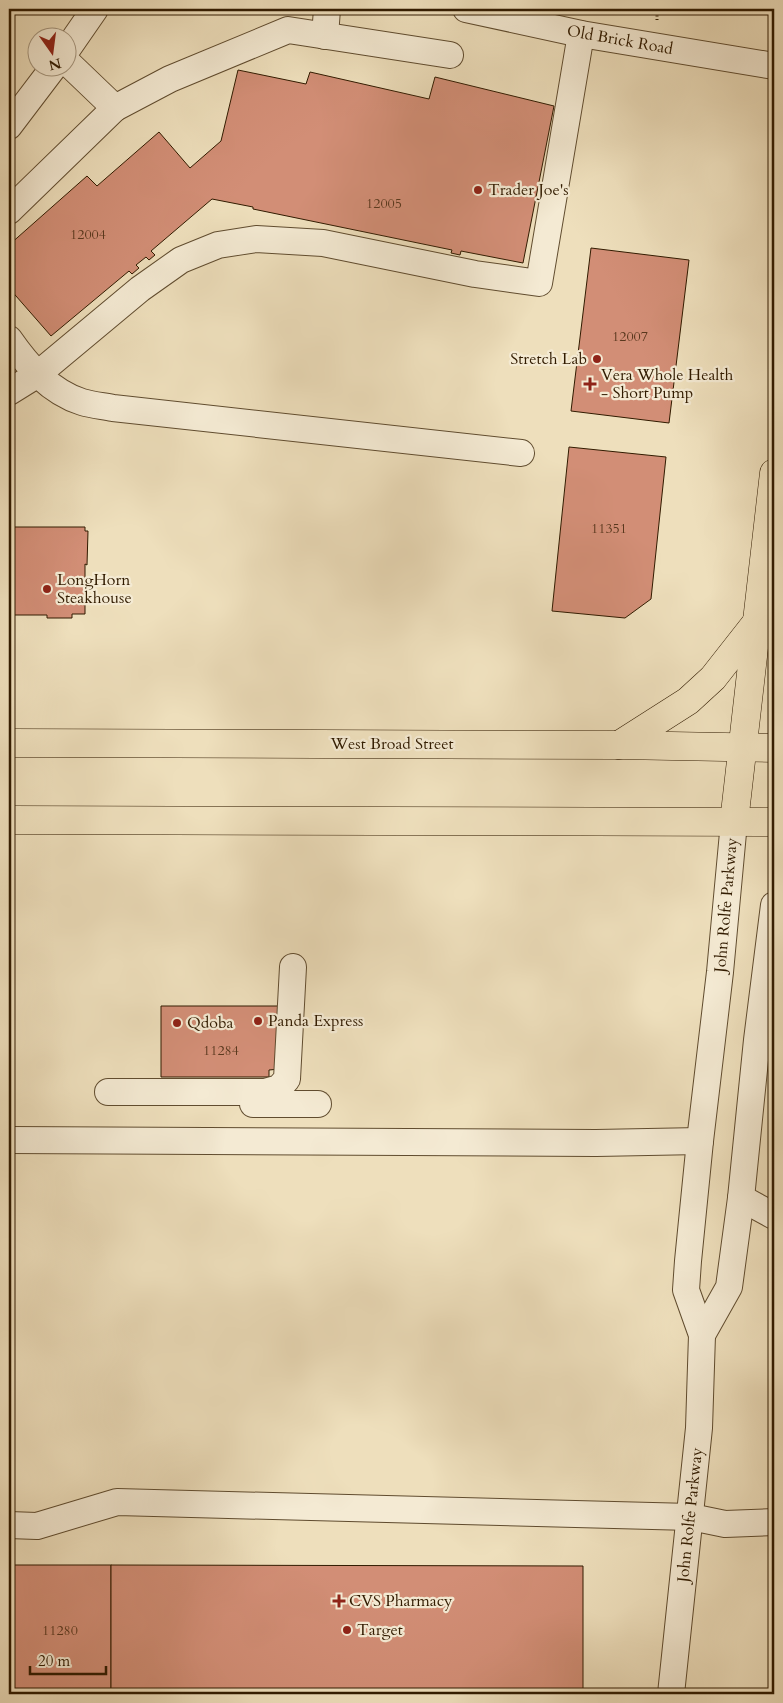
<svg xmlns="http://www.w3.org/2000/svg" width="783" height="1703" viewBox="0 0 783 1703" font-family="Cardo,serif">
  <rect width="100%" height="100%" fill="#eedfbc"/>
  <filter id="stains"><feTurbulence type="fractalNoise" baseFrequency=".004" numOctaves="4"/><feColorMatrix values="0 0 0 0 .2 0 0 0 0 .09 0 0 0 0 .02 0 0 0 .5 -.17"/></filter>
  <radialGradient id="worn" r=".72"><stop offset=".6" stop-color="#630" stop-opacity="0"/><stop offset="1" stop-color="#630" stop-opacity=".3"/></radialGradient>
  <g fill="#d28e76" stroke="#311b00">
    <path d="M 238,70 L 306,84 L 310,72 L 429,99 L 435,77 L 554,106 L 523,263 L 461,251 L 460,255 L 451,253 L 452,250 L 253,209 L 253,207 L 212,199 L 151,251 L 155,255 L 149,260 L 146,257 L 136,265 L 139,268 L 132,274 L 129,271 L 51,336 L 9,288 L 9,245 L 87,176 L 97,186 L 159,132 L 190,168 L 221,141 Z"/>
    <path d="M 591,248 L 689,260 L 669,423 L 571,411 Z"/>
    <path d="M 569,447 L 666,457 L 651,599 L 625,618 L 552,611 Z"/>
    <path d="M 9,527 L 85,527 L 85,531 L 88,531 L 87,565 L 85,564 L 85,614 L 72,614 L 72,618 L 47,618 L 47,615 L 9,615 Z"/>
    <path d="M 161,1006 L 281,1006 L 280,1069 L 269,1070 L 269,1077 L 161,1077 Z"/>
    <rect x="9" y="1565" width="102" height="129"/>
    <path d="M 111,1565 L 583,1566 L 583,1694 L 111,1694 Z"/>
  </g>
  <g fill="none" stroke-linecap="round" stroke-linejoin="round">
    <defs>
      <g id="minor">
        <path d="M 466,9 L 581,34 L 774,66"/>
        <path d="M 325,36 L 327,9"/>
        <path d="M 68,48 L 95,9"/>
        <path d="M 68,63 L 115,108 L 170,79 L 288,30 L 450,55"/>
        <path d="M 9,126 L 53,68"/>
        <path d="M 9,211 L 115,108"/>
        <path d="M 9,339 C 27,365 50,392 82,402 C 92,405 103,406 113,408 L 521,453"/>
        <path d="M 9,392 L 38,374 L 140,289 L 181,260 L 218,245 L 256,239 L 323,243 L 475,274 L 539,283 L 581,34"/>
        <path d="M 108,1092 L 265,1092 L 279,1088 L 287,1079 L 293,967"/>
        <path d="M 253,1104 L 318,1104"/>
        <path d="M 9,1140 L 596,1143 L 700,1141"/>
        <path d="M 741,1198 L 774,1216"/>
        <path d="M 702,1335 L 729,1287 L 741,1198 L 757,1040 L 774,905"/>
        <path d="M 9,1525 L 37,1526 L 117,1502 L 691,1517 L 725,1524 L 774,1522"/>
        <path d="M 671,1694 L 699,1428 L 702,1335 L 686,1290 L 688,1261 L 700,1141 L 720,972 L 734,822"/>
      </g>
      <g id="major">
        <path d="M 9,743 L 619,745 L 774,748"/>
        <path d="M 619,745 L 688,701 L 713,678 L 757,622"/>
        <path d="M 9,820 L 774,822"/>
        <path d="M 734,822 L 774,473"/>
      </g>
    </defs>
    <use href="#minor" stroke="#604c2f" stroke-width="28"/>
    <use href="#major" stroke="#311b00" stroke-width="29"/>
    <path stroke="#311b00" stroke-width="3" stroke-dasharray="1 2.5" stroke-linecap="butt" d="M 657,20 L 657,9"/>
    <use href="#minor" stroke="#f4ead3" stroke-width="26"/>
    <use href="#major" stroke="#eedfbc" stroke-width="28"/>
  </g>
  <g fill="#8f2418" stroke="#f4ead3" stroke-width="2">
    <circle cx="478" cy="190" r="5"/>
    <circle cx="597" cy="359" r="5"/>
    <path d="M587.5 376.5h5v5h5v5h-5v5h-5v-5h-5v-5h5z"/>
    <circle cx="47" cy="589" r="5"/>
    <circle cx="258" cy="1021" r="5"/>
    <circle cx="177" cy="1023" r="5"/>
    <path d="M336.5 1593.5h5v5h5v5h-5v5h-5v-5h-5v-5h5z"/>
    <circle cx="347" cy="1630" r="5"/>
  </g>
  <g text-anchor="middle" dominant-baseline="central" stroke-width="4.5" stroke-linejoin="round" paint-order="stroke">
    <g font-size="14" fill="#59381e">
      <text x="384" y="203">12005</text>
      <text x="88" y="234">12004</text>
      <text x="630" y="336">12007</text>
      <text x="609" y="528">11351</text>
      <text x="221" y="1050">11284</text>
      <text x="60" y="1630">11280</text>
    </g>
    <g font-size="16" fill="#311b00" stroke="#f4ead3">
      <text transform="translate(620 40) rotate(10)">Old Brick Road</text>
      <text x="392" y="744">West Broad Street</text>
      <text transform="translate(726 905) rotate(-85)">John Rolfe Parkway</text>
      <text transform="translate(690 1515) rotate(-84)">John Rolfe Parkway</text>
    </g>
    <g font-size="16" fill="#311b00" stroke="#f4ead3" text-anchor="start">
      <text x="488" y="190">Trader Joe's</text>
      <text x="587" y="359" text-anchor="end">Stretch Lab</text>
      <text x="601" y="375">Vera Whole Health<tspan x="601" dy="18">- Short Pump</tspan></text>
      <text x="57" y="580">LongHorn<tspan x="57" dy="18">Steakhouse</tspan></text>
      <text x="268" y="1021">Panda Express</text>
      <text x="187" y="1023">Qdoba</text>
      <text x="349" y="1601">CVS Pharmacy</text>
      <text x="357" y="1630">Target</text>
    </g>
  </g>
  <rect width="783" height="1703" fill="none" stroke="#eedfbc" stroke-width="30"/>
  <rect x="10" y="10" width="763" height="1683" fill="none" stroke="#311b00" stroke-width="2.5"/>
  <rect x="15" y="15" width="753" height="1673" fill="none" stroke="#311b00"/>
  <g transform="translate(52 52) rotate(166)"><circle r="24" fill="#f4ead3" stroke="#a6977f"/>
  <path d="M0-4L9 19L0 12L-9 19Z" fill="#8f2418"/>
  <text y="-8" font-size="14" font-weight="bold" text-anchor="middle" fill="#311b00">N</text>
  </g>
  <path d="M30 1666v8h76v-8" fill="none" stroke="#311b00" stroke-width="2.5"/>
  <text x="38" y="1666" font-size="15" fill="#311b00" stroke="#f4ead3" stroke-width="4" paint-order="stroke">20 m</text>
  <rect width="100%" height="100%" filter="url(#stains)"/>
  <rect width="100%" height="100%" fill="url(#worn)"/>
</svg>
